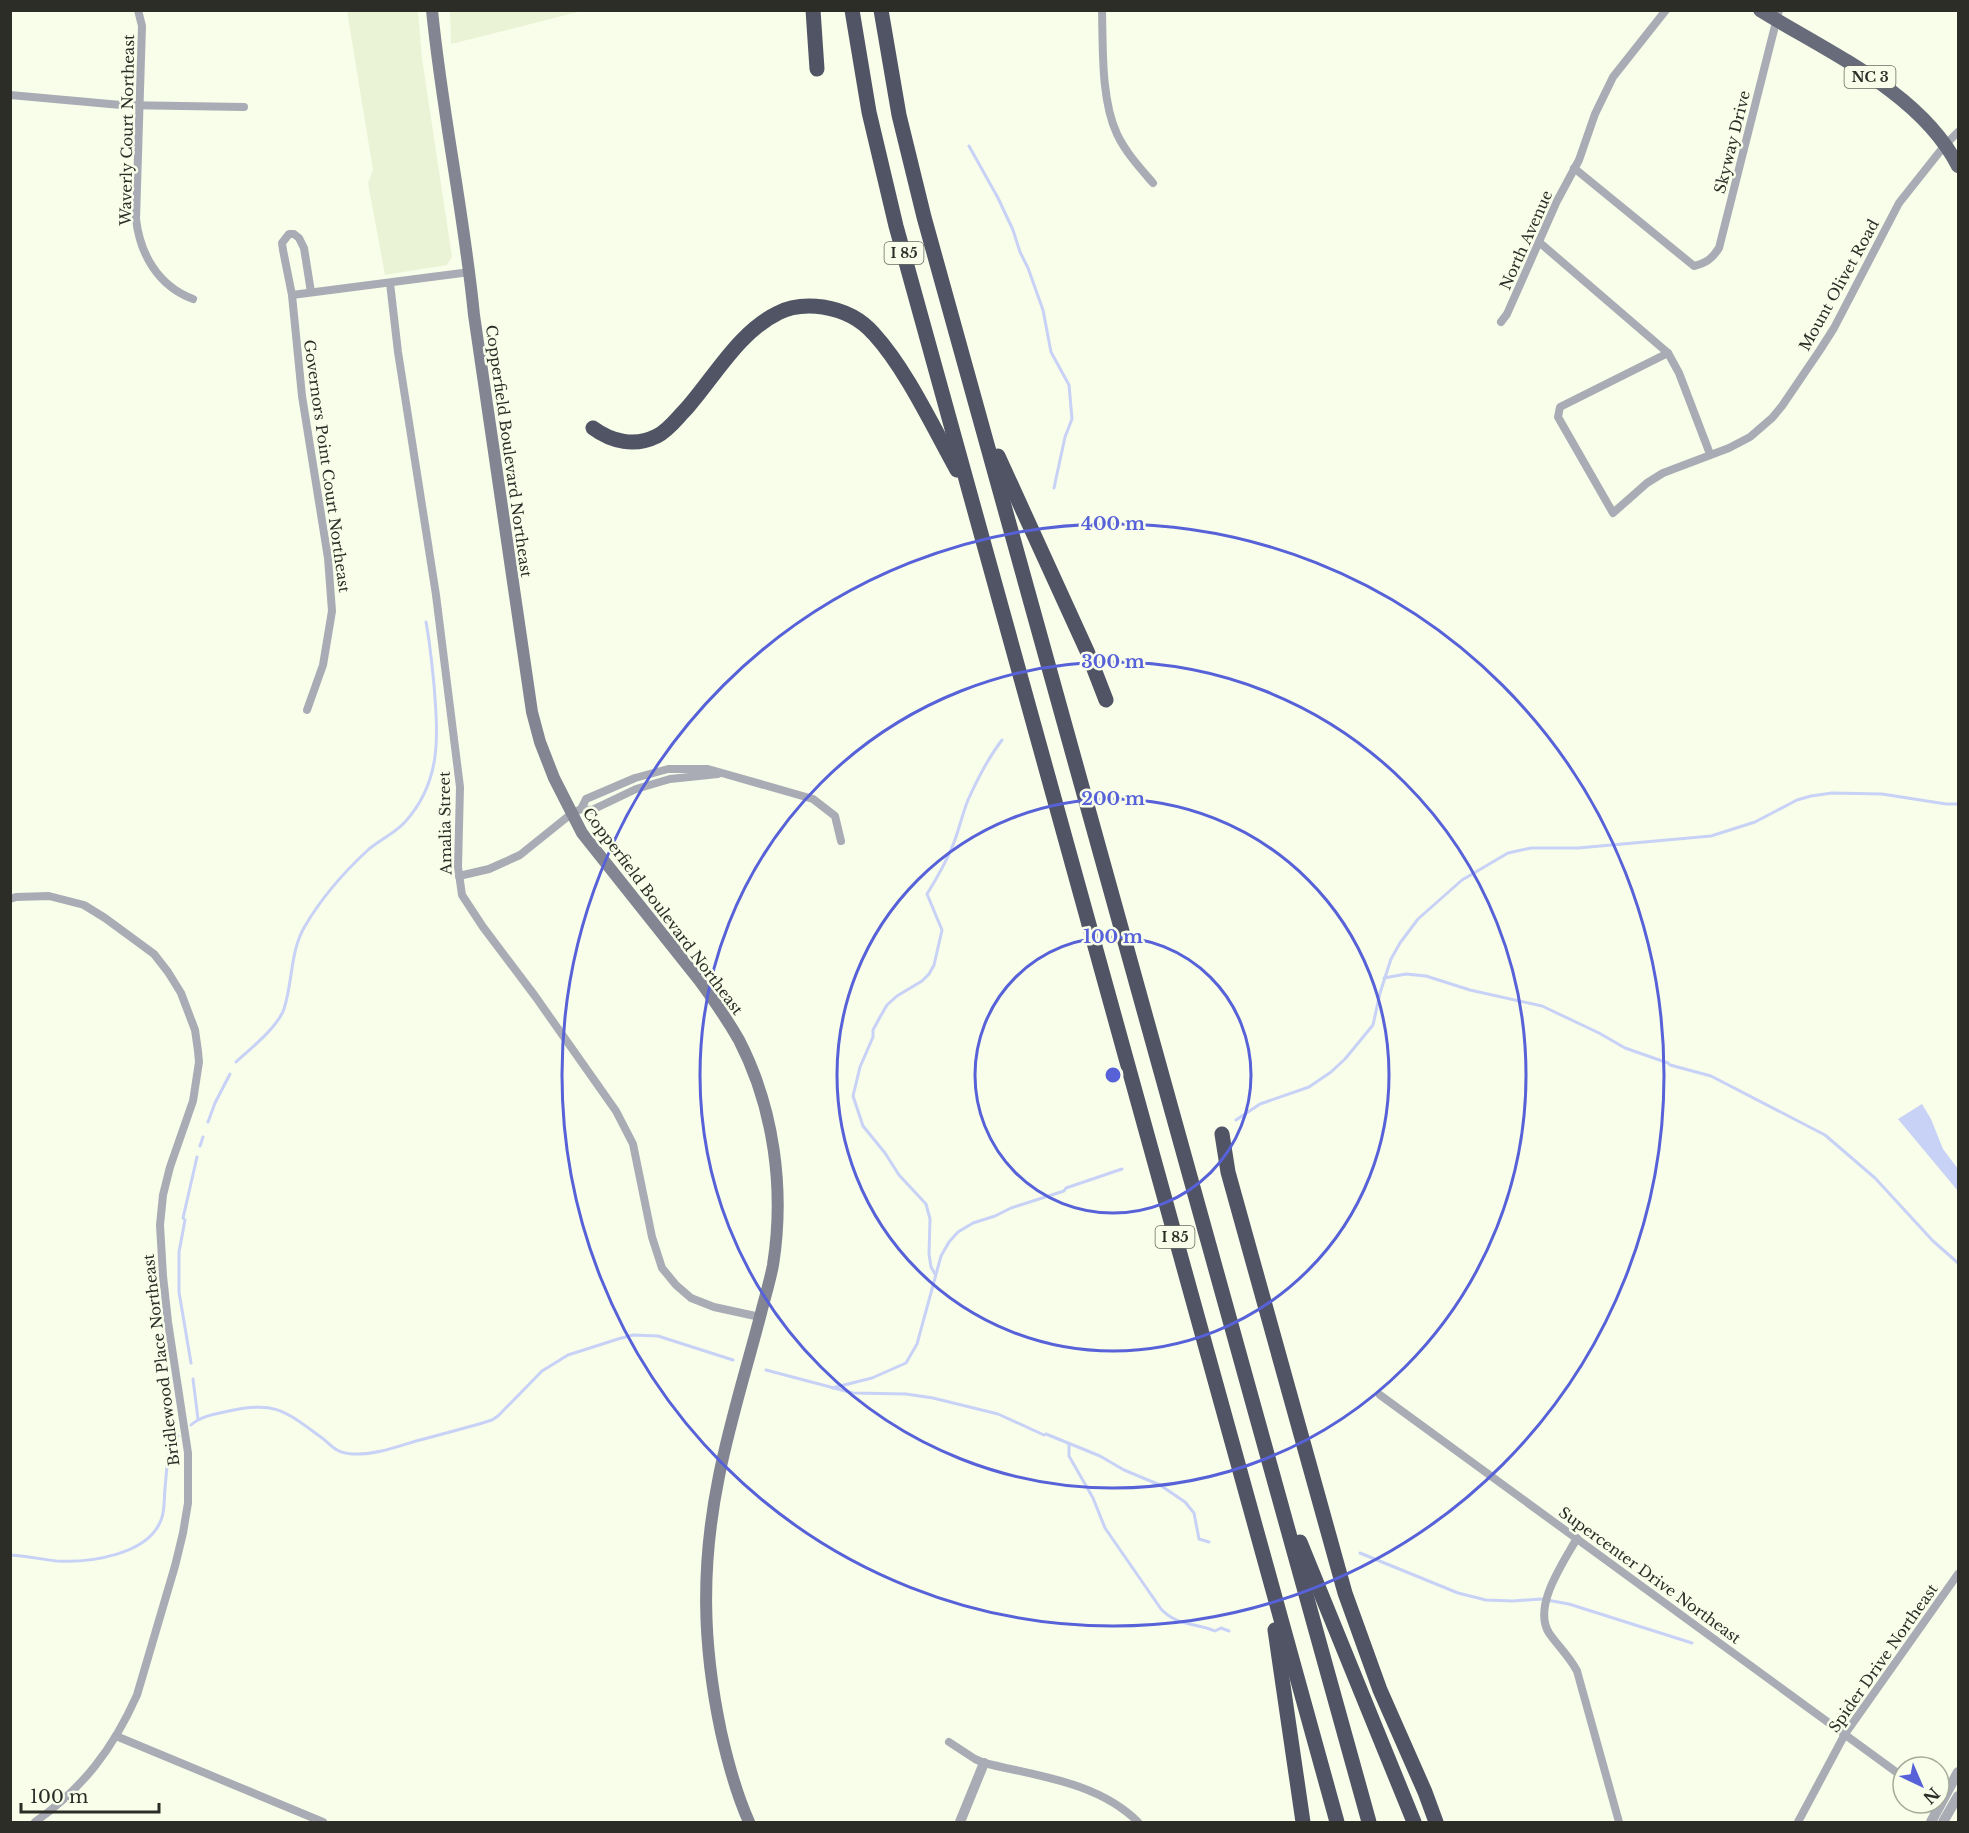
<svg xmlns="http://www.w3.org/2000/svg" width="1969" height="1833" viewBox="0 0 1969 1833" font-family="'Libre Baskerville',serif">
  <rect width="100%" height="100%" fill="#f8feea"/>
  <g fill="#ebf3d7">
    <path d="M 450,10 L 582,10 L 582,11 L 451,44 Z"/>
    <path d="M 347,11 L 418,11 L 422,58 L 452,257 L 447,265 L 385,275 L 368,183 L 373,170 Z"/>
  </g>
  <path fill="#c8d1f6" d="M 1922,1104 L 1931,1119 L 1943,1149 L 1958,1169 L 1958,1191 L 1898,1119 Z"/>
  <g fill="none" stroke-linecap="round" stroke-linejoin="round">
    <g stroke="#c8d1f6" stroke-width="3">
      <path d="M 969,146 L 998,198 L 1013,230 L 1020,252 L 1028,268 L 1043,310 L 1051,352 L 1069,385 L 1072,419 L 1065,437 L 1054,488"/>
      <path d="M 1384,978 L 1406,974 L 1426,976 L 1470,990 L 1542,1006 L 1599,1033 L 1625,1048 L 1668,1063 L 1670,1065 L 1711,1076 L 1825,1135 L 1875,1178 L 1933,1241 L 1958,1263"/>
      <path d="M 236,1062 C 250,1049 277,1028 284,1009 C 293,981 290,951 305,926 C 322,897 344,872 369,849 C 380,840 395,833 405,822 C 442,781 438,736 434,685 C 432,664 430,643 426,622"/>
      <path d="M 1236,1120 L 1260,1104 L 1309,1087 L 1331,1072 L 1345,1059 L 1373,1025 L 1380,993 L 1391,959 L 1400,943 L 1418,919 L 1462,880 L 1508,853 L 1531,848 L 1578,848 L 1711,836 L 1755,822 L 1797,800 L 1811,796 L 1832,793 L 1882,794 L 1946,804 L 1958,804"/>
      <path d="M 208,1122 L 215,1103 L 230,1074"/>
      <path d="M 200,1146 L 203,1137"/>
      <path d="M 935,1274 L 931,1267 L 929,1254 L 930,1219 L 926,1204 L 899,1175 L 885,1153 L 863,1126 L 853,1096 L 860,1067 L 873,1037 L 873,1030 L 880,1017 L 887,1005 L 897,996 L 922,981 L 929,974 L 934,965 L 942,930 L 927,894 C 937,878 946,862 953,845 C 959,830 962,815 968,800 C 977,780 988,758 1002,740"/>
      <path d="M 191,1363 L 179,1292 L 179,1252 L 185,1220 L 183,1218 L 197,1157"/>
      <path d="M 766,1370 L 853,1393 L 906,1394 L 933,1398 L 998,1414 L 1044,1435 L 1046,1434 L 1100,1456 L 1124,1470 L 1160,1485 L 1185,1502 L 1194,1513 L 1199,1539 L 1209,1542"/>
      <path d="M 193,1379 L 198,1419"/>
      <path d="M 832,1388 L 872,1378 L 906,1363 L 917,1344 L 941,1256 L 949,1242 L 958,1232 L 973,1223 L 995,1216 L 1011,1208 L 1064,1191 L 1066,1188 L 1122,1169"/>
      <path d="M 191,1425 C 201,1416 216,1414 229,1411 C 273,1401 284,1410 318,1435 C 332,1444 333,1453 353,1454 C 375,1455 396,1447 416,1441 C 442,1434 467,1428 492,1420 L 498,1416 L 542,1371 L 568,1355 L 618,1339 L 633,1335 L 658,1336 L 733,1360"/>
      <path d="M 1069,1444 L 1069,1456 L 1093,1498 L 1105,1528 L 1161,1609 C 1178,1627 1195,1622 1215,1631 L 1221,1628 L 1229,1631"/>
      <path d="M 1360,1553 L 1458,1593 L 1486,1600 L 1513,1601 L 1541,1599 L 1569,1604 L 1692,1643"/>
      <path d="M 10,1555 C 26,1556 41,1559 56,1561 C 89,1563 148,1555 161,1520 C 165,1511 164,1498 165,1488 C 167,1471 166,1450 178,1436"/>
    </g>
    <g stroke="#aaacb5" stroke-width="8">
      <path d="M 138,10 L 142,26 L 136,219 C 140,254 158,286 193,299"/>
      <path d="M 1102,10 C 1103,48 1101,100 1117,134 C 1126,153 1140,168 1153,183"/>
      <path d="M 10,95 L 121,105 L 244,107"/>
      <path d="M 1574,168 L 1694,266 C 1706,263 1712,259 1719,248 L 1779,10"/>
      <path d="M 1539,242 L 1668,353 L 1560,407 L 1558,417 L 1613,513 L 1647,483 L 1663,473 L 1729,448 L 1750,437 L 1772,418 L 1782,406 L 1820,350 L 1834,328 L 1899,203 L 1945,145 L 1958,132"/>
      <path d="M 390,283 L 398,352 L 436,595 L 460,787 L 458,867 L 462,895 L 483,927 L 535,996 L 616,1111 L 633,1144 L 652,1237 L 662,1268 L 676,1285 L 691,1298 L 714,1307 L 760,1317"/>
      <path d="M 292,295 L 470,272"/>
      <path d="M 1501,322 L 1507,314 L 1557,201 L 1579,160 L 1595,114 L 1613,77 L 1666,10"/>
      <path d="M 1668,353 L 1679,373 L 1710,454"/>
      <path d="M 307,710 L 323,665 L 332,611 L 328,558 L 302,396 L 292,295 L 283,250 L 282,243 L 289,234 L 294,234 L 299,238 L 304,248 L 311,292"/>
      <path d="M 581,809 L 586,799 L 635,778 L 668,769 L 708,769 L 813,799 L 835,816 L 841,841"/>
      <path d="M 459,876 L 489,869 L 520,855 L 571,814 L 581,809 L 592,810 L 636,789 L 670,779 L 718,774"/>
      <path d="M 10,899 L 16,897 L 49,896 L 84,905 L 105,918 L 154,954 L 168,972 L 181,993 L 195,1030 L 198,1051 L 199,1062 L 193,1101 L 170,1167 L 163,1195 L 160,1225 L 163,1276 L 168,1322 L 188,1453 L 188,1503 L 183,1533 L 175,1566 L 137,1695 C 113,1749 83,1788 35,1822"/>
      <path d="M 1380,1395 L 1903,1777"/>
      <path d="M 1577,1538 C 1564,1562 1532,1606 1549,1633 C 1558,1646 1569,1656 1577,1671 L 1619,1822"/>
      <path d="M 116,1736 L 323,1822"/>
      <path d="M 949,1742 L 975,1759 L 984,1763 C 1037,1776 1098,1782 1138,1822"/>
      <path d="M 1798,1822 L 1845,1734 L 1958,1574"/>
    </g>
    <g stroke="#aaacb5" stroke-width="10">
      <path d="M 960,1822 L 984,1763"/>
      <path d="M 1931,1822 L 1958,1772"/>
      <path d="M 1943,1822 L 1958,1796"/>
    </g>
    <path stroke="#838692" stroke-width="12" d="M 432,10 C 442,112 464,213 474,315 L 532,712 L 540,742 L 554,778 L 582,833 L 699,980 C 713,999 727,1019 739,1040 C 774,1108 785,1189 773,1265 C 770,1281 765,1297 761,1313 C 747,1367 730,1421 719,1476 C 701,1565 702,1642 721,1732 C 728,1763 736,1793 749,1822"/>
    <path stroke="#686b7a" stroke-width="14" d="M 1760,10 C 1828,52 1921,93 1958,166"/>
    <g stroke="#515465" stroke-width="15">
      <path d="M 813,10 L 817,69"/>
      <path d="M 852,10 L 869,112 L 896,226 L 1337,1822"/>
      <path d="M 881,10 L 899,115 L 924,217 L 1369,1822"/>
      <path d="M 593,428 C 612,442 635,447 657,436 C 669,430 678,417 687,408 C 715,376 739,332 778,313 C 791,306 808,305 823,307 C 842,310 861,319 874,334 C 906,369 933,427 957,470"/>
      <path d="M 998,456 L 1087,651 L 1106,700"/>
      <path d="M 1222,1134 L 1228,1172 L 1345,1593 L 1380,1690 L 1425,1792 L 1436,1822"/>
      <path d="M 1300,1542 L 1414,1822"/>
      <path d="M 1275,1630 L 1303,1822"/>
    </g>
  </g>
  <g fill="none" stroke="#5761d8" stroke-width="3">
    <circle cx="1113" cy="1075" r="138"/>
    <circle cx="1113" cy="1075" r="276"/>
    <circle cx="1113" cy="1075" r="413"/>
    <circle cx="1113" cy="1075" r="551"/>
  </g>
  <g text-anchor="middle" dominant-baseline="central" stroke-width="5" stroke-linejoin="round" paint-order="stroke">
    <g fill="#f8feea" stroke="#686c61" stroke-width="1.5">
      <rect x="1844.5" y="66" width="51" height="22" rx="4.5"/>
      <rect x="884.5" y="242" width="39" height="22" rx="4.5"/>
      <rect x="1155.5" y="1226" width="39" height="22" rx="4.5"/>
    </g>
    <g font-size="14" font-weight="bold" fill="#2b2d26">
      <text x="1870" y="77">NC 3</text>
      <text x="904" y="253">I 85</text>
      <text x="1175" y="1237">I 85</text>
    </g>
    <g font-size="15" fill="#2b2d26" stroke="#f8feea">
      <text transform="translate(127 130) rotate(-89)">Waverly Court Northeast</text>
      <text transform="translate(1732 142) rotate(-76)">Skyway Drive</text>
      <text transform="translate(1526 240) rotate(-66)">North Avenue</text>
      <text transform="translate(1839 285) rotate(-61)">Mount Olivet Road</text>
      <text transform="translate(509 451) rotate(82)">Copperfield Boulevard Northeast</text>
      <text transform="translate(327 466) rotate(82)">Governors Point Court Northeast</text>
      <text transform="translate(445 823) rotate(-91)">Amalia Street</text>
      <text transform="translate(663 911) rotate(53)">Copperfield Boulevard Northeast</text>
      <text transform="translate(161 1360) rotate(-97)">Bridlewood Place Northeast</text>
      <text transform="translate(1650 1575) rotate(36)">Supercenter Drive Northeast</text>
      <text transform="translate(1883 1658) rotate(-55)">Spider Drive Northeast</text>
    </g>
  </g>
  <circle cx="1113" cy="1075" r="9" fill="#5761d8" stroke="#f8feea" stroke-width="3"/>
  <g font-size="18" text-anchor="middle" font-weight="bold" fill="#5761d8" stroke="#f8feea" stroke-width="5" stroke-linejoin="round" paint-order="stroke">
    <text x="1113" y="530">400 m</text>
    <text x="1113" y="668">300 m</text>
    <text x="1113" y="805">200 m</text>
    <text x="1113" y="943">100 m</text>
  </g>
  <rect width="1969" height="1833" fill="none" stroke="#2b2d26" stroke-width="24"/>
  <g transform="translate(1921 1785) rotate(136)"><circle r="28" fill="#f8feea" stroke="#a6aa9c" stroke-width="1.5"/>
  <path d="M0-4.5L10 22L0 15L-10 22Z" fill="#5761d8"/>
  <text y="-9" font-size="16" font-weight="bold" text-anchor="middle" fill="#2b2d26">N</text>
  </g>
  <path d="M21 1803v9h138v-9" fill="none" stroke="#2b2d26" stroke-width="3"/>
  <text x="30" y="1803" font-size="18" fill="#2b2d26" stroke="#f8feea" stroke-width="4.5" paint-order="stroke">100 m</text>
</svg>
